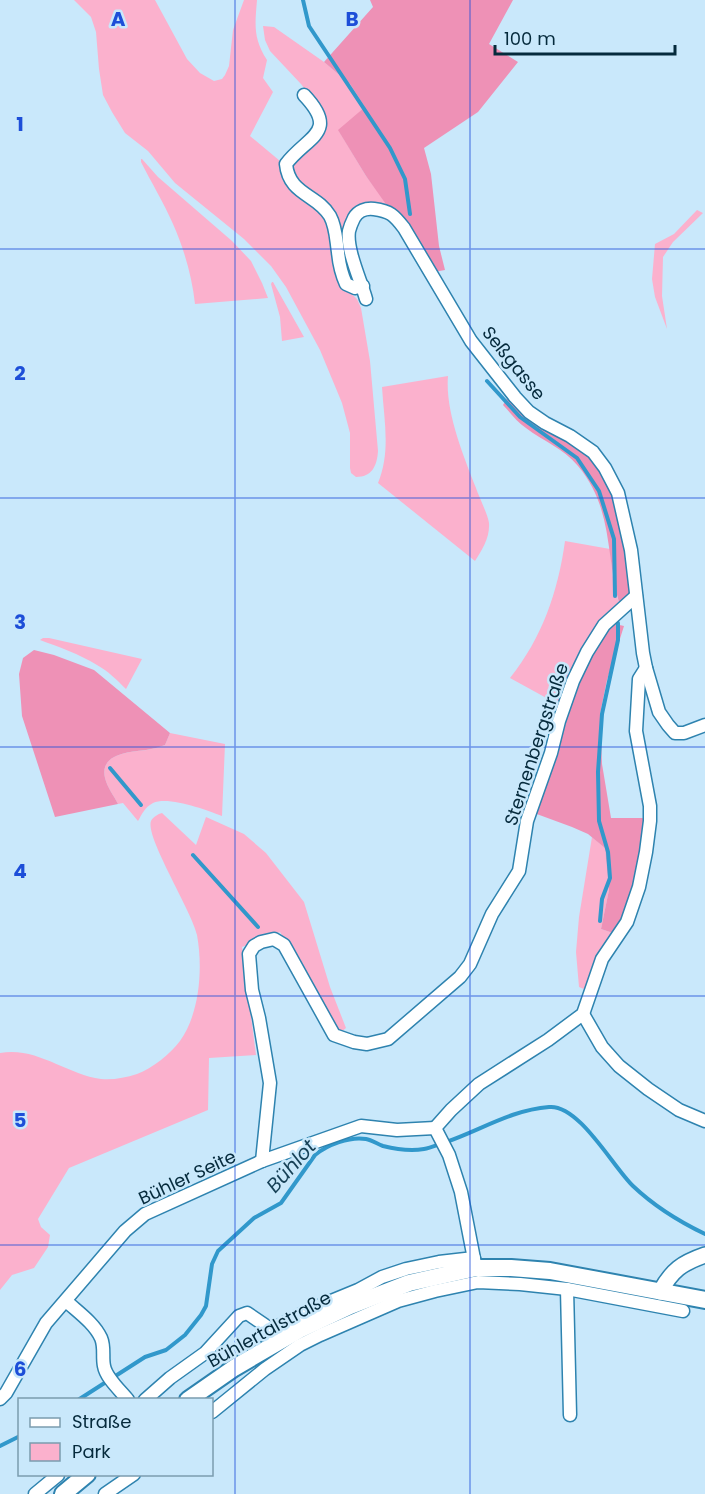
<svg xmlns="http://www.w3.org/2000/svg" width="705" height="1494" viewBox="0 0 705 1494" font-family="Poppins,sans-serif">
  <rect width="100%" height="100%" fill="#c9e8fb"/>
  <g fill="#fbb1cd">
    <path d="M 74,0 L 155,0 L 187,59 L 200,73 L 214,81 L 222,79 L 225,75 L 229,66 L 233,30 L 244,0 L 257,0 C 255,25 253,38 267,60 L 263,78 L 273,92 L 250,136 L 280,161 L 280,170 L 290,186 L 325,217 L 332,232 L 336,271 L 338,281 L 357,299 L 361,308 L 370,361 L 378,451 C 377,466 372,477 356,477 L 351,473 L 350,468 L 350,433 L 342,403 L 320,350 L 286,287 L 271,266 L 244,239 L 175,183 L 148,151 L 125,133 L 112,112 L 103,95 L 99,69 L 96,32 L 91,17 Z"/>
    <path d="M 263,26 L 274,27 L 324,62 L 350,84 L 366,107 L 339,131 L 366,176 L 392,210 L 350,214 L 354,280 L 350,281 L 347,278 L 337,228 L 295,182 L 289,166 L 314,142 L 318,106 L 301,84 L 270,51 L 265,40 Z"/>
    <path d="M 141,159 L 142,159 L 158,177 L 232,241 L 251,261 L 262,283 L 268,298 L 195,304 C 192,276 184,249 173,224 C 164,203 151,182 141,162 Z"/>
    <path d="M 697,210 L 703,213 L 673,242 L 663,257 L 662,296 L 667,329 L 655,297 L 652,279 L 655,244 L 674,234 Z"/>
    <path d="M 272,282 L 273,282 L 304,337 L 282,341 L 280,317 L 271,284 Z"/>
    <path d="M 448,376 C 445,411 463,455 476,488 C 479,497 488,515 489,523 C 490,538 482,550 475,561 L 378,483 C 391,451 384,421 382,387 Z"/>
    <path d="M 565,541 L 610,549 L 614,587 L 620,606 L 561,706 L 510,678 C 542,638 558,592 565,541 Z"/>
    <path d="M 43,638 L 49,638 L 142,659 L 126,689 C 117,680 108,671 97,665 C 79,654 59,647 40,640 Z"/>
    <path d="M 170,733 L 225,744 L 222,816 C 206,810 169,796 153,803 C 145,807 142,814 138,821 L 123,803 L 118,804 C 114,796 107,787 105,778 C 99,753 131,752 147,750 C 153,749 159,747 165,745 Z"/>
    <path d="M 162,813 L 196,845 L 206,817 L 244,834 L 266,853 L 304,902 L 330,987 L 346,1028 L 341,1032 L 334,1026 L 280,932 L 242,947 L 256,1055 L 209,1058 L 208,1110 L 69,1168 L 38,1219 L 41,1227 L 50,1235 L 48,1247 L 34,1268 L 12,1275 L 0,1290 L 0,1053 C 36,1046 66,1074 101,1079 C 113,1080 125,1078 137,1074 C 153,1068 169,1055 180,1041 C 200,1013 203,968 197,935 C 192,911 145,837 151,821 C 153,817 158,814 162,813 Z"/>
    <path d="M 592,837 L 605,848 L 609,890 L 601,929 L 616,934 L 588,985 L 584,989 L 579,987 L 576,952 L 579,917 Z"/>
  </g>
  <g fill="#ee91b6">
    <path d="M 370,0 L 513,0 L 489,44 L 518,62 L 478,112 L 424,148 L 431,174 L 439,246 L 445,270 L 434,272 L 366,176 L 338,130 L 365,107 L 350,84 L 324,62 L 373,7 Z"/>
    <path d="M 508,397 L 583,450 L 598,464 L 610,484 L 617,506 L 630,577 L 630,595 L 620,606 C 605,556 614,509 578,466 C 563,448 543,441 526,428 C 517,422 510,412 503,405 Z"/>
    <path d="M 611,623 L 624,626 L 607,680 L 600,714 L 602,764 L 611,818 L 647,818 L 641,857 L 628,907 L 616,934 L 601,929 L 609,890 L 605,848 L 588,834 L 572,827 L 534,813 L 557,755 L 577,681 Z"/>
    <path d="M 34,650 L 54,655 L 94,670 L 170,733 L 165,745 C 159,747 153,749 146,750 C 131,752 99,753 105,778 C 107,787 114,796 118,804 L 55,817 L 22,716 L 19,674 L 23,658 Z"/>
  </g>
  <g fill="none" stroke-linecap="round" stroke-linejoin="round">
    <g stroke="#3198cb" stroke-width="4">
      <path d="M 303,0 L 309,26 L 390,148 L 405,179 L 410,214"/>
      <path d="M 487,381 L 520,417 L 577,458 L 599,491 L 614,539 L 615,596"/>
      <path d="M 110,768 L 141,805"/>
      <path d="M 193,855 L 258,927"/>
      <path d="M 600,921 L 602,899 L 610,878 L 608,852 L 599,821 L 598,772 L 602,714 L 618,640 L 618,623"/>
      <path d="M 78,1400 L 145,1357 L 166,1350 L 185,1335 L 201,1315 L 206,1306 L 212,1264 L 218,1251 L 254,1218 L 281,1203 L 315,1155 C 327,1145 350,1136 366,1139 C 372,1140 377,1144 383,1146 C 395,1149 412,1151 424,1149 C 431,1148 439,1144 446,1142 C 481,1130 511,1110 549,1107 C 579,1104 613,1167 633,1186 C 653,1205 680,1222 705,1234"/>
      <path d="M 0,1446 L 20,1436"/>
    </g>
    <defs>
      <g id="minor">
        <path d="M 304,95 C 340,133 307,136 286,164 C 289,195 317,194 330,216 C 336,227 336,239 338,252 C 339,263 341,273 346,284 L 355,288 L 363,286"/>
        <path d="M 366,299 C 361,281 346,249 349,231 C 350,227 352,222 354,218 C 358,211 366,208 374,209 C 390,211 394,215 404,228 L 471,341 L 515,397 L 529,412 L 545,423 L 570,436 L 593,452 L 605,468 L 618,493 L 631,550 L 643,653 L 646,668 L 659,712 L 668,725 L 675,733 L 684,733 L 705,725"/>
        <path d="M 583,1014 L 602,1047 L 619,1066 L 648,1089 L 679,1110 L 705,1121"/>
        <path d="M 435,1128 L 451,1110 L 479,1084 L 548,1040 L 583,1014 L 602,959 L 627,922 L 639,887 L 646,852 L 650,821 L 650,806 L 636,731 L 639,679 L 646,668"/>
        <path d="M 435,1128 L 449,1155 L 461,1192 L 475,1264"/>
        <path d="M 262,1161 L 270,1083 L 259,1018 L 252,990 L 249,954 L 254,946 L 261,942 L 274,939 L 284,945 L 334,1035 L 354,1042 L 367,1044 L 388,1039 L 460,977 L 470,964 L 492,914 L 519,871 L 527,821 L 551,753 L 559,721 L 573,681 L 587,652 L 604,625 L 636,596"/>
        <path d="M 567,1289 L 570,1415"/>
        <path d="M 66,1301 C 78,1312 94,1323 101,1338 C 105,1347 102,1357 104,1366 C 106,1378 120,1390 128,1400"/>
        <path d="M 0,1399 L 6,1393 L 46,1323 L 125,1231 L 145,1214 L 262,1161 L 361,1126 L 397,1130 L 435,1128"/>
        <path d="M 145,1400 L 170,1378 L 205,1353 L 239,1316 L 247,1313 L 269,1328 L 273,1329 L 307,1311 L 358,1290 L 382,1277 L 406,1269 L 439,1262 L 474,1258"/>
        <path d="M 212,1412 L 265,1369 L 300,1345 L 320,1335 L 398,1301 L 435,1291 L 478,1282 L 520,1284 L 567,1289 L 683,1311"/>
        <path d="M 35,1494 L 58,1475"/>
        <path d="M 105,1494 L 134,1474"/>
      </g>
      <path id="tertiary" d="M 660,1292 C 672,1270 682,1263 705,1255"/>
      <g id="secondary">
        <path d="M 188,1400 L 234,1368 L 299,1330 L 350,1306 L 409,1283 L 476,1268 L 511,1268 L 550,1271 L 705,1300"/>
        <path d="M 63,1494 L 87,1474"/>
      </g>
    </defs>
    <use href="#minor" stroke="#2e83af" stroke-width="15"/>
    <use href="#tertiary" stroke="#2e83af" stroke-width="18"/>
    <use href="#secondary" stroke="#2e83af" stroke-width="20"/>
    <use href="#minor" stroke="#fff" stroke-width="12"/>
    <use href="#tertiary" stroke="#fff" stroke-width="15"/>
    <use href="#secondary" stroke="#fff" stroke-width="16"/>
  </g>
  <path fill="none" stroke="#1d4ed8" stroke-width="1.5" stroke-opacity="0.55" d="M 235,0 L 235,1494M 470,0 L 470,1494M 0,249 L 705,249M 0,498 L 705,498M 0,747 L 705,747M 0,996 L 705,996M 0,1245 L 705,1245"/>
  <g text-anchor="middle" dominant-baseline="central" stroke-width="5" stroke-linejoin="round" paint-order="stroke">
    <g font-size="18" fill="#052a3c" stroke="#c9e8fb">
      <text transform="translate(514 363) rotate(51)">Seßgasse</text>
      <text transform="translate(536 744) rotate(-72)">Sternenbergstraße</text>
      <text transform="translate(187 1177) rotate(-25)">Bühler Seite</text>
      <text transform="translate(269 1329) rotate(-29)">Bühlertalstraße</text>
    </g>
    <g font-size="20" font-style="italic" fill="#174157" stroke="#c9e8fb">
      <text transform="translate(291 1166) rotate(-48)">Bühlot</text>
    </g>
  </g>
  <g font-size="20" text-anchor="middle" font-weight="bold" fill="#1d4ed8" stroke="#c9e8fb" stroke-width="5" stroke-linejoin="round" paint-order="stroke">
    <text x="118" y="26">A</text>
    <text x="352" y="26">B</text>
    <text x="20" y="131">1</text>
    <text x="20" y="380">2</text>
    <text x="20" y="629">3</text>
    <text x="20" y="878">4</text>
    <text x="20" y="1127">5</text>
    <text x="20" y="1376">6</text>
  </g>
  <rect x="18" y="1398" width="195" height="78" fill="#c9e8fb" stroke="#7b9caf" stroke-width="1.5"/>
  <rect x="30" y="1418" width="30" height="9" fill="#ffffff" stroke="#7b9caf" stroke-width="1.5"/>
  <text x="72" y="1428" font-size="18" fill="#052a3c">Straße</text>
  <rect x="30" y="1443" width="30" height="18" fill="#fbb1cd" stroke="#7b9caf" stroke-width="1.5"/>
  <text x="72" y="1458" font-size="18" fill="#052a3c">Park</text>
  <path d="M495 45v9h180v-9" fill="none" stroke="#052a3c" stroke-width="3"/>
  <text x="504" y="45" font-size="18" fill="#052a3c" stroke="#c9e8fb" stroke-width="4.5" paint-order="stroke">100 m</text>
</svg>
